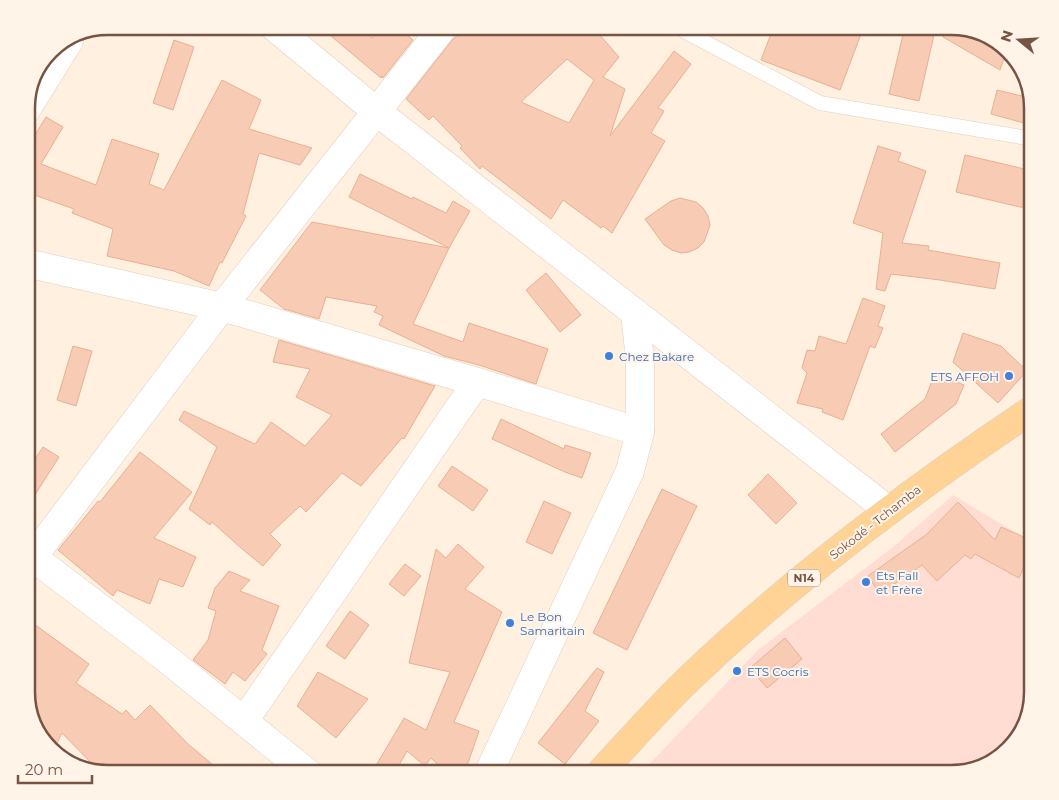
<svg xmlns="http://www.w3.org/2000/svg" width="1059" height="800" viewBox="0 0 1059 800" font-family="Montserrat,sans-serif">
  <rect width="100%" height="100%" fill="#fff0df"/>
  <path fill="#ffddd2" d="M 953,495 L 1033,543 L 1033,692 L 1016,742 L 987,765 L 951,774 L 640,774 L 758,650 L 893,547 Z"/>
  <g fill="#f7cbb4" stroke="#ebaf92" fill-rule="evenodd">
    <path d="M 319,26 L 357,26 L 372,38 L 382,26 L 397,26 L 413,40 L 383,78 L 382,76 L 381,78 Z"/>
    <path d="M 470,26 L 592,26 L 619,57 L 603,77 L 625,89 L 610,136 L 674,51 L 691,64 L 658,108 L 664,111 L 651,133 L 665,141 L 612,233 L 603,226 L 601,228 L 563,200 L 551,219 L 482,166 L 480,169 L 460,148 L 462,146 L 433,116 L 429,120 L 406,99 L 453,39 ZM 567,59 L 594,80 L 569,123 L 521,102 Z"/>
    <path d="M 774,26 L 864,26 L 840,90 L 761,60 Z"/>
    <path d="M 905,26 L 936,26 L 919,101 L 889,94 Z"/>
    <path d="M 947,28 L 1005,48 L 1007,50 L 1000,70 L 943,37 Z"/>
    <path d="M 174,40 L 194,47 L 173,110 L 153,103 Z"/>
    <path d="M 222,80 L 261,100 L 249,129 L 312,148 L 300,165 L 259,153 L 243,214 L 246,216 L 222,263 L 220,262 L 209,286 L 174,271 L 107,256 L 113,229 L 72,213 L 74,209 L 26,192 L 26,150 L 46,117 L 63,127 L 41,164 L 96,185 L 112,139 L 159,154 L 149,184 L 164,190 Z"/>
    <path d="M 997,90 L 1030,98 L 1024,123 L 991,114 Z"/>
    <path d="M 878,146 L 901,153 L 898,161 L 926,171 L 902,243 L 929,246 L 928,250 L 1000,263 L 995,289 L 940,280 L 891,274 L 885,291 L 876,289 L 883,233 L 853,223 Z"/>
    <path d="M 965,155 L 1033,171 L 1033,210 L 956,192 Z"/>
    <path d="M 360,174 L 412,199 L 413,197 L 446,213 L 453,201 L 470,211 L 449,248 L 413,324 L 463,342 L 469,323 L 548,349 L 536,384 L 479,365 L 444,356 L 379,325 L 383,316 L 374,312 L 377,306 L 326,297 L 319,319 L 284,309 L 260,290 L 312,222 L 449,248 L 349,197 Z"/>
    <path d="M 680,198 L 696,202 L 703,208 L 708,216 L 710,225 L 704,242 L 698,248 L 689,252 L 681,253 L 672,250 L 664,245 L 645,219 L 671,201 Z"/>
    <path d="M 546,273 L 581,315 L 560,332 L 526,290 Z"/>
    <path d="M 863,298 L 885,306 L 878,326 L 883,328 L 875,348 L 870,346 L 843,420 L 822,412 L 823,409 L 797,403 L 807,373 L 802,368 L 807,350 L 815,351 L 819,336 L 846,344 Z"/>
    <path d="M 963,333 L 1001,346 L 1027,371 L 998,403 L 953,362 Z"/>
    <path d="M 279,340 L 435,386 L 404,439 L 402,438 L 361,486 L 342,473 L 306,512 L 300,506 L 270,534 L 281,545 L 263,566 L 241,548 L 212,522 L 210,525 L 189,509 L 217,447 L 179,420 L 184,411 L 255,444 L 271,422 L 305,446 L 332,415 L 296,397 L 310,369 L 273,362 Z"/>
    <path d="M 73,346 L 92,351 L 76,406 L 57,400 Z"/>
    <path d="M 935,373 L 964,385 L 956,404 L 895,452 L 881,434 L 925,399 Z"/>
    <path d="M 501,419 L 564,449 L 565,445 L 591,453 L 582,478 L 565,472 L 492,439 Z"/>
    <path d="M 43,447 L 59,457 L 26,509 L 26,473 Z"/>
    <path d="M 140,452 L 192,492 L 154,538 L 196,557 L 183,587 L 159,579 L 150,604 L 117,590 L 113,596 L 58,550 L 98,501 L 100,502 Z"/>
    <path d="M 452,466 L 488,490 L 473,511 L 438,486 Z"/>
    <path d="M 768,474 L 797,503 L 776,524 L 748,495 Z"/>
    <path d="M 662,489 L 697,506 L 627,650 L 593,633 Z"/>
    <path d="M 544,501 L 571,513 L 552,554 L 526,542 Z"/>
    <path d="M 958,502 L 995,540 L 1001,527 L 1033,541 L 1033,546 L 1019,578 L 975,554 L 971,559 L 965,555 L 937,581 L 922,565 L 880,594 L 868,576 L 927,534 Z"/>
    <path d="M 458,544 L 484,567 L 465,589 L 502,612 L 454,722 L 479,731 L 468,763 L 459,774 L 448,774 L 431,758 L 425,766 L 407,751 L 394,774 L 371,774 L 404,718 L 426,730 L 450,672 L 409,663 L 436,549 L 446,558 Z"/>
    <path d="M 405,564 L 421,576 L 404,596 L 389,584 Z"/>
    <path d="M 229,571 L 250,580 L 240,591 L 279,606 L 262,650 L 267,654 L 245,681 L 233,672 L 225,684 L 193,660 L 208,640 L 216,611 L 208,608 L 215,588 Z"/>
    <path d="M 350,611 L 369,625 L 345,659 L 326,646 Z"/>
    <path d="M 34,624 L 89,664 L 76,683 L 122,714 L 126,710 L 135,720 L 150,705 L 188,744 L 224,774 L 108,774 L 99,771 L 62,733 L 53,751 L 35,728 L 26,697 L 26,635 Z"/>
    <path d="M 785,638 L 802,659 L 767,688 L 750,668 Z"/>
    <path d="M 597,668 L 604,672 L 585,711 L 599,721 L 565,764 L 538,743 Z"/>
    <path d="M 318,672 L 368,699 L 336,738 L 297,706 Z"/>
  </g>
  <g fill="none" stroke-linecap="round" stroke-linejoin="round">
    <defs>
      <path id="service" d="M 684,31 L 820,103 L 1033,139"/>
      <g id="minor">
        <path d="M 273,26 L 376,111 L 888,510"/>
        <path d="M 26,110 L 69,41"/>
        <path d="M 26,263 L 222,307 L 477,382 L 640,432"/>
        <path d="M 26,552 L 167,659 L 309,774"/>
        <path d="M 26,566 L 222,307 L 444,26"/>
        <path d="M 244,721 L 477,382"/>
        <path d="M 488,774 L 630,471 L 640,432 L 640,360 L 635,313"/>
      </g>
      <path id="primary" d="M 599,774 C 630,741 660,706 693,675 C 797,576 913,489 1033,409"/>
    </defs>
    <use href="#service" stroke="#e5cdbd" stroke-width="15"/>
    <use href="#minor" stroke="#e5cdbd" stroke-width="29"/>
    <use href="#primary" stroke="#dcd2ce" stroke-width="29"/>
    <use href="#service" stroke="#fff" stroke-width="14"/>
    <use href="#minor" stroke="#fff" stroke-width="28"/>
    <use href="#primary" stroke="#ffd295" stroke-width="28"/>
  </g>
  <g fill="#3f7fe0" stroke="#fff4e7" stroke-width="2">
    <circle cx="609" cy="356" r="5"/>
    <circle cx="1009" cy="376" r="5"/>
    <circle cx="866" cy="582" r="5"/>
    <circle cx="510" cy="623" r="5"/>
    <circle cx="737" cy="671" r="5"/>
  </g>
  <g text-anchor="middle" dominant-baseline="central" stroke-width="4" stroke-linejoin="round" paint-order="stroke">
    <rect fill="#fff4e7" stroke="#a08375" stroke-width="1" x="788" y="569.5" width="32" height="17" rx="4"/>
    <g font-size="11" font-weight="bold" fill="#775344">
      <text x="804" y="578">N14</text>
    </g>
    <g font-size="12" fill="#366cbe" stroke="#fff4e7" text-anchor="start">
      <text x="619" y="356">Chez Bakare</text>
      <text x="999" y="376" text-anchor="end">ETS AFFOH</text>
      <text x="876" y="575">Ets Fall<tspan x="876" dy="14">et Frère</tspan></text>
      <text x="520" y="616">Le Bon<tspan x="520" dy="14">Samaritain</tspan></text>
      <text x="747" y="671">ETS Cocris</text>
    </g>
    <g font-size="12" fill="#775344" stroke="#fff4e7">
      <text transform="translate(875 522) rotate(-38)">Sokodé - Tchamba</text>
    </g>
  </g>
  <path d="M0 0H1059V800H0ZM108 35H951A73 73 0 0 1 1024 108V692A73 73 0 0 1 951 765H108A73 73 0 0 1 35 692V108A73 73 0 0 1 108 35Z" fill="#fff4e7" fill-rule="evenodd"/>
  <path fill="none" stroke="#775344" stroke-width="2.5" d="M108 35H951A73 73 0 0 1 1024 108V692A73 73 0 0 1 951 765H108A73 73 0 0 1 35 692V108A73 73 0 0 1 108 35Z"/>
  <g transform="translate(1019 40) rotate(288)" stroke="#fff4e7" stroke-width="4" paint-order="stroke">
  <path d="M0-4L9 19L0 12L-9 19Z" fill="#775344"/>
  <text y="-8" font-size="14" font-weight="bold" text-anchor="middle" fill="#775344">N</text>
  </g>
  <path d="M18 775v8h74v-8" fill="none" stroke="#775344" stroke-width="2.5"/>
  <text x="25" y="775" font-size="15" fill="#775344" stroke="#fff4e7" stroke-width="4" paint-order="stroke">20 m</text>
</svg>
